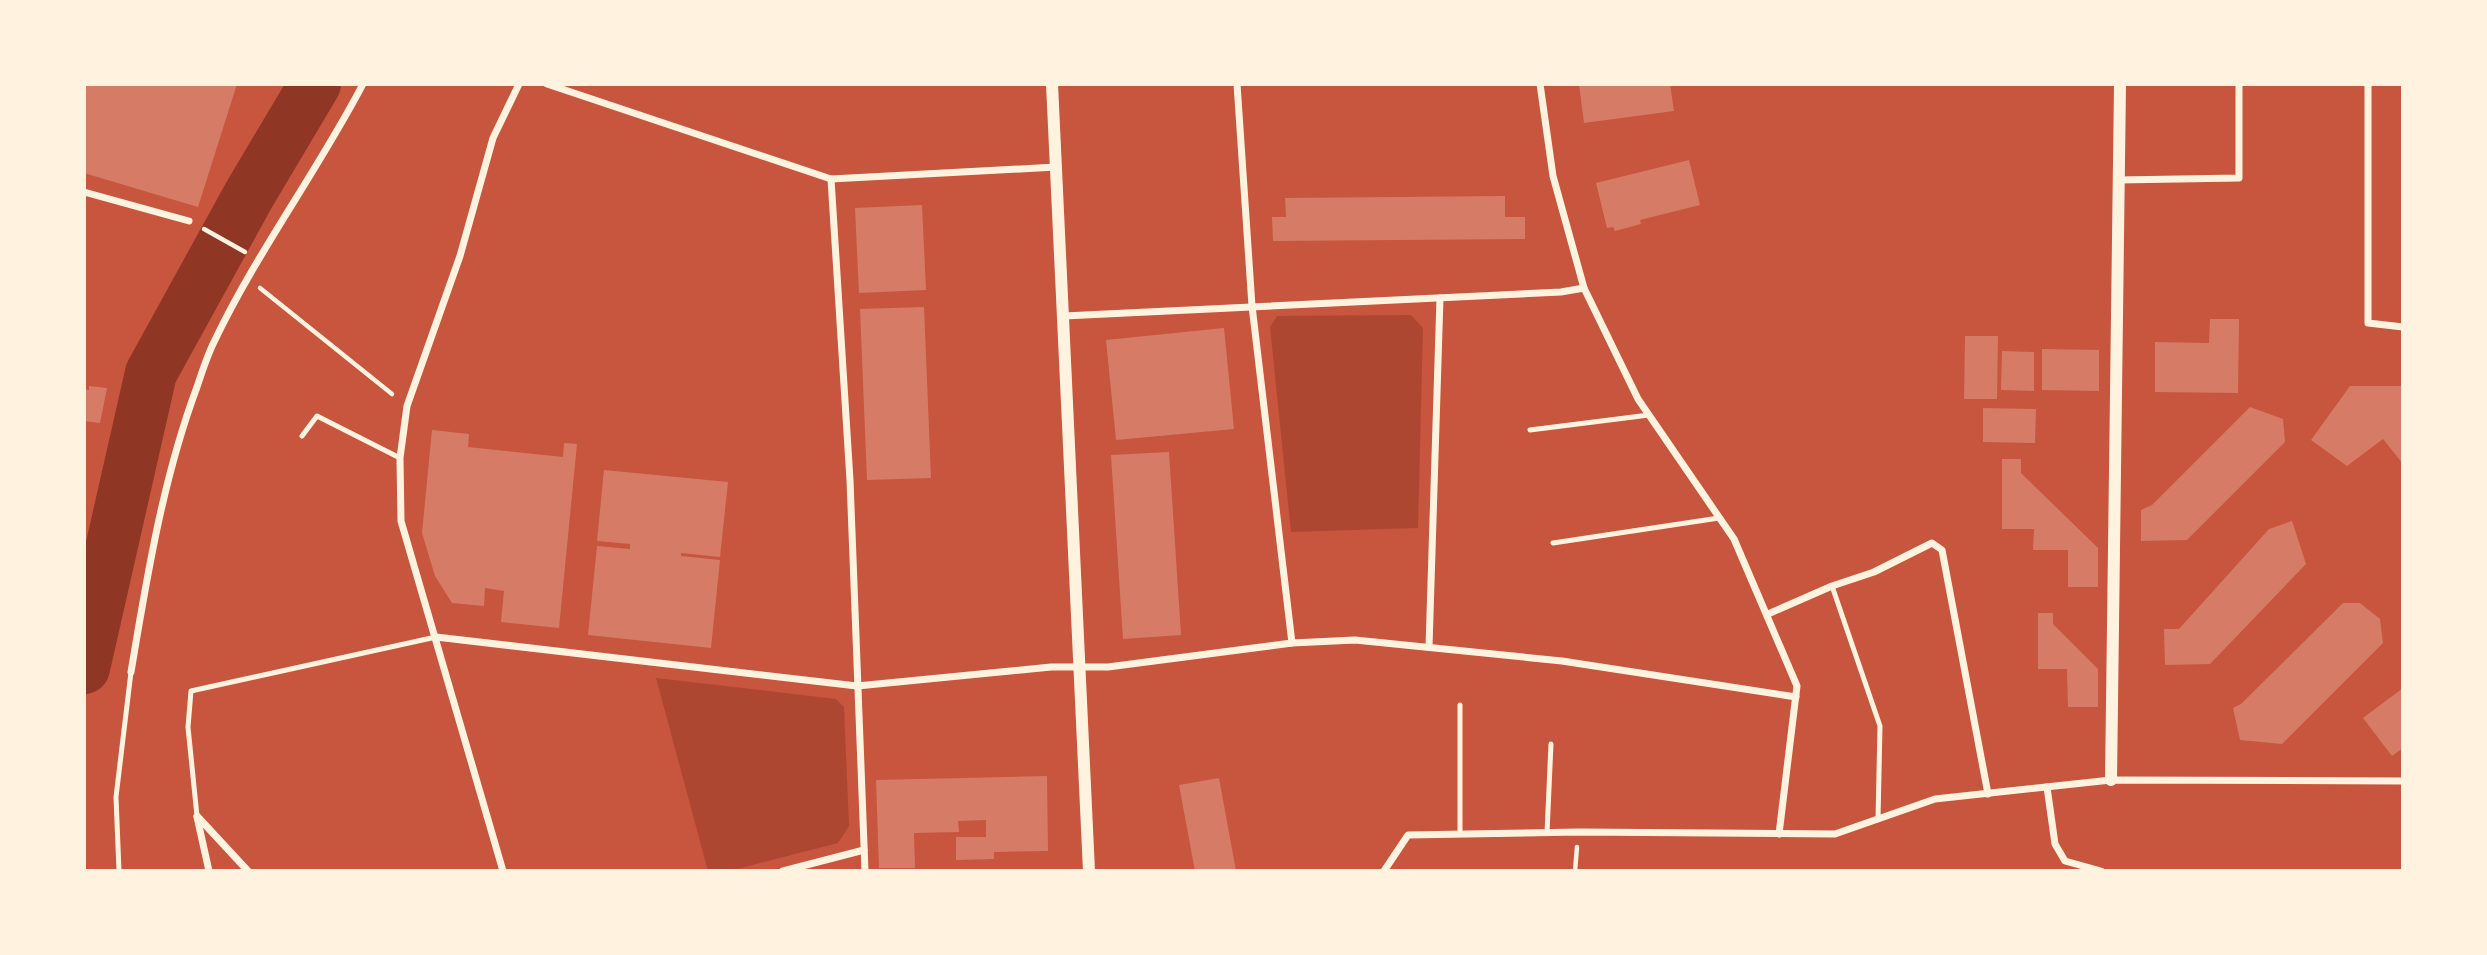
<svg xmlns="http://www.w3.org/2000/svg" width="2487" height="955" viewBox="0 0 2487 955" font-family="'Nunito Sans',sans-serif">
  <rect width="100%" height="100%" fill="#c8553d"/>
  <g fill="#ae4732">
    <path d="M 1411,315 L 1423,328 L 1418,528 L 1291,532 L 1270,327 L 1277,316 Z"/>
    <path d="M 656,678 L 836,699 L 844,707 L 849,826 L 838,843 L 729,871 L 708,871 Z"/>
  </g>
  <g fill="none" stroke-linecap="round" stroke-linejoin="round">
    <path stroke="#8f3625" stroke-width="52" d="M 84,668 L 151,373 L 249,195 L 315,84"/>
  </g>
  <g fill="#d67c66">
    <path d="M 84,84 L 237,84 L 198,207 L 84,173 Z"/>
    <path d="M 1579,84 L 1670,84 L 1674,111 L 1584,123 Z"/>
    <path d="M 1689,160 L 1700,205 L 1640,220 L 1641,224 L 1615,231 L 1613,227 L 1607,228 L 1596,183 Z"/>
    <path d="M 1505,196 L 1505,217 L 1525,217 L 1525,239 L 1273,241 L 1272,217 L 1286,217 L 1285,198 Z"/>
    <path d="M 922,205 L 926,290 L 859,293 L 855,208 Z"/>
    <path d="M 924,307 L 931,478 L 867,480 L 860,309 Z"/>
    <path d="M 2210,319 L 2239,319 L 2238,393 L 2155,392 L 2155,342 L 2209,343 Z"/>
    <path d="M 1224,328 L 1234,429 L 1116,440 L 1106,340 Z"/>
    <path d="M 1965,336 L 1998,336 L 1997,399 L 1964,399 Z"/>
    <path d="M 2042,349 L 2099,350 L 2099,391 L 2042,390 Z"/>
    <path d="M 2002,351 L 2034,352 L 2034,391 L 2001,390 Z"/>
    <path d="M 89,386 L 107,388 L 100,423 L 84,421 L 84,389 L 89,390 Z"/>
    <path d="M 2350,386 L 2403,386 L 2403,464 L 2383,439 L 2347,466 L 2311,440 Z"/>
    <path d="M 2250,407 L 2283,419 L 2285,442 L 2187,540 L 2141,541 L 2141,510 L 2152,505 Z"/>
    <path d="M 1983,408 L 2036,409 L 2035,443 L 1983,442 Z"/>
    <path d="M 432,430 L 469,434 L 468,447 L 563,457 L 564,443 L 577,444 L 559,628 L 501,622 L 504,591 L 485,588 L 484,606 L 452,603 L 435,576 L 422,533 Z"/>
    <path d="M 1169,452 L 1181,635 L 1123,639 L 1111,455 Z"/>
    <path d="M 2002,459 L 2021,459 L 2021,473 L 2098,548 L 2098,587 L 2068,587 L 2068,550 L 2033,550 L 2034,529 L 2002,529 Z"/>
    <path d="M 604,470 L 728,482 L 720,557 L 681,553 L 681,556 L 720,560 L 711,648 L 588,635 L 597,546 L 630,549 L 630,544 L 597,541 Z"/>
    <path d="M 2292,521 L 2306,564 L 2210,664 L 2165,665 L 2164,629 L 2179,629 L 2269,529 Z"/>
    <path d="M 2343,603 L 2360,603 L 2380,619 L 2383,643 L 2282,744 L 2240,740 L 2233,708 L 2241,704 Z"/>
    <path d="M 2038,613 L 2053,613 L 2053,624 L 2098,669 L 2098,707 L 2068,707 L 2067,669 L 2038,669 Z"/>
    <path d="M 2403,688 L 2403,748 L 2392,756 L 2363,718 Z"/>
    <path d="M 1047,776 L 1048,851 L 994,852 L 994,859 L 956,860 L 956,837 L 986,837 L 986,820 L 958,821 L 959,832 L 914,833 L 915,868 L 879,868 L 876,780 Z"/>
    <path d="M 1219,778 L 1236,871 L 1195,871 L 1179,785 Z"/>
  </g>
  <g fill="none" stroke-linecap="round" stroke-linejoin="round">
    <g stroke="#fff3e0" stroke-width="4.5">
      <path d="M 204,229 L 245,252"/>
      <path d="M 260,288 L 392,394"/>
      <path d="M 1575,871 L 1577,847"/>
    </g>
    <g stroke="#fff3e0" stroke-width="5">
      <path d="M 1530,430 L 1649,415"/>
      <path d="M 302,436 L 317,416 L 400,458"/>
      <path d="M 1553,543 L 1719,518"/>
      <path d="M 1832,586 L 1880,726 L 1878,820"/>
      <path d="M 197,816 L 188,727 L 191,691 L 436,637"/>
      <path d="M 1547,833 L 1551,744"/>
      <path d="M 1460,834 L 1460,705"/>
      <path d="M 119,871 L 116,797 L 131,672"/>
    </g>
    <g stroke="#fff3e0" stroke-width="7">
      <path d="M 547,84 L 831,179 L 1056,167"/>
      <path d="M 1237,84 L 1252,306 L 1292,643"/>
      <path d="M 1540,84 L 1553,176 L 1584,288 L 1638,399 L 1734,539 L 1797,686 L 1779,834"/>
      <path d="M 2368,84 L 2368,323 L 2403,327"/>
      <path d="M 831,179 L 850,480 L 865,871"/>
      <path d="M 2118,180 L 2239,178 L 2239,84"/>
      <path d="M 84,192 L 189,221"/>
      <path d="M 1064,316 L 1561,292 L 1584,288"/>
      <path d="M 1768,614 L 1832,586 L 1874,572 L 1932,543 L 1942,550 L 1988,794"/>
      <path d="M 436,637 L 857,686 L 1051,667 L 1108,667 L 1292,643 L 1355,640 L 1562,661 L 1796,697"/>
      <path d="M 1429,647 L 1440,298"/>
      <path d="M 131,672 C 147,576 163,478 197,387 C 202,372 207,356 214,342 C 257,252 317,172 363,84"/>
      <path d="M 2047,787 L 2055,844 L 2065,861 L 2101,871"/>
      <path d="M 197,816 L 248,871"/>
      <path d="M 197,817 L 209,871"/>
      <path d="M 503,871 L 401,521 L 400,458 L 407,406 L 460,256 L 493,138 L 519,84"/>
      <path d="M 783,871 L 864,850"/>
      <path d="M 1384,871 L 1408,835 L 1579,832 L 1835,834 L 1935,799 L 2111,780 L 2403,781"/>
    </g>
    <g stroke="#fff3e0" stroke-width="12">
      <path d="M 1052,84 L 1089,871"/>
      <path d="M 2111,780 L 2120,84"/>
    </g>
  </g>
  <rect width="2487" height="955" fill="none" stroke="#fff3e0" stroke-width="172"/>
</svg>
